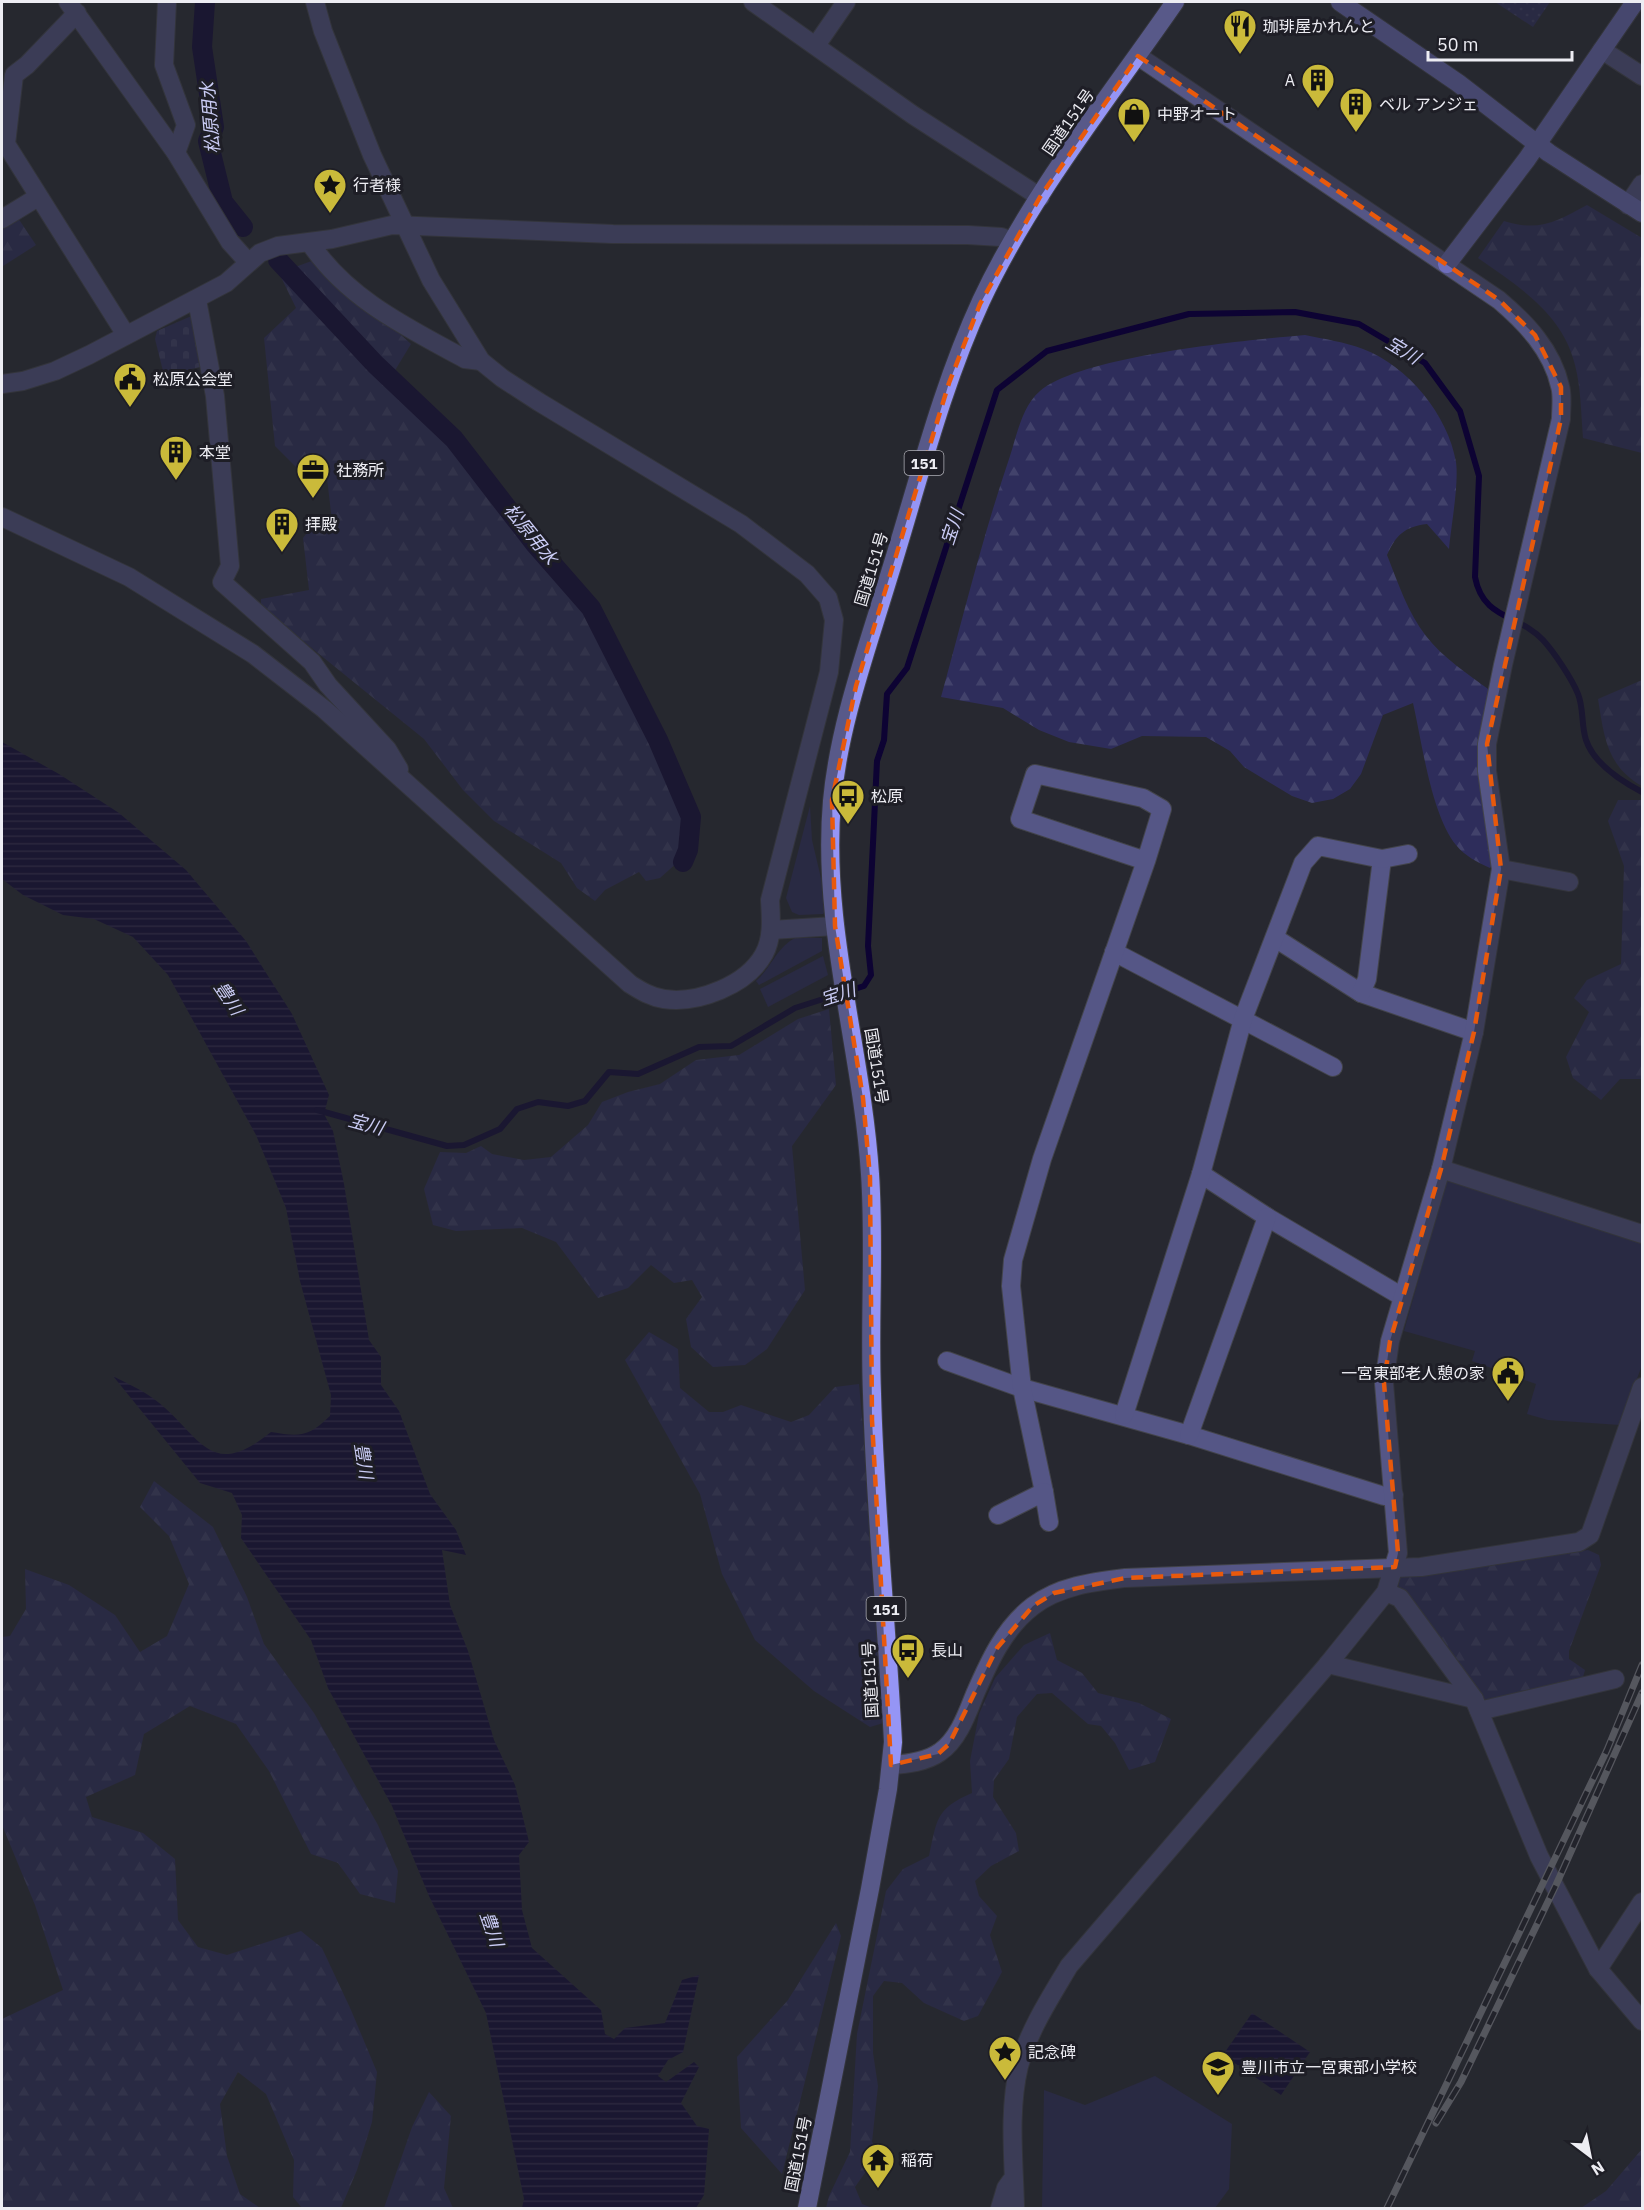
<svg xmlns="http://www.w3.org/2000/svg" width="1644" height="2210" viewBox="0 0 1644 2210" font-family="'IBM Plex Sans','Noto Sans JP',sans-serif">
  <defs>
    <pattern id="forest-firs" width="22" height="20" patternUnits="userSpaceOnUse" patternTransform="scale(1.5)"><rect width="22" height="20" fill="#2e2d5b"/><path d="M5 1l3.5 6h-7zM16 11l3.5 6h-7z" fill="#42426b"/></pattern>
    <pattern id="cemetery-stones" width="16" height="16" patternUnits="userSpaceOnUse" patternTransform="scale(1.5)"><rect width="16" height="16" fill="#2e2d5b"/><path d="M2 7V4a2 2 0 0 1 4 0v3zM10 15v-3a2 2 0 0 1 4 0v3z" fill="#42426b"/></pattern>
    <pattern id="park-dots" width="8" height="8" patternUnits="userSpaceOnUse" patternTransform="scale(1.5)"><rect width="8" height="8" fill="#2e2d5b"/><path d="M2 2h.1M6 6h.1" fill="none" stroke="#42426b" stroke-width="1.8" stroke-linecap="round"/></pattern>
    <pattern id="water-rules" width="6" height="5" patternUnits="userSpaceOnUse" patternTransform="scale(1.5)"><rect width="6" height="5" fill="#0d0333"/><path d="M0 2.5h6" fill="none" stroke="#312851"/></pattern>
  </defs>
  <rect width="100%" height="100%" fill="#272830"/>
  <g fill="#2e2d5b">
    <path d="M 810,806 L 812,840 L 828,908 L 823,914 L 799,915 L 792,912 L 786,898 Z"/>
    <path d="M 795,938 L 822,938 L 822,951 L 759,985 L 756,981 C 771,968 777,947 795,938 Z"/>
    <path d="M 823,956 L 828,975 L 768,1007 L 760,989 Z"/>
    <path d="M 1447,1179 L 1642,1244 L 1642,1365 L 1620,1425 L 1548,1420 L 1527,1414 L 1536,1384 L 1472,1361 L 1475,1351 L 1404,1331 Z"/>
    <path d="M 1155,2076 L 1232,2124 L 1229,2189 L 1215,2208 L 1042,2208 L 1044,2090 L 1085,2105 Z"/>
  </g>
  <g fill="url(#forest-firs)">
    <path d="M 1587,205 L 1642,238 L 1642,453 L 1583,438 C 1581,414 1581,388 1575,365 C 1563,314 1518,286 1478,258 L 1504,221 C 1539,232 1556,222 1587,205 Z"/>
    <path d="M 16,215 L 36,245 L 3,266 L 2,224 Z"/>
    <path d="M 317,259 L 411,344 L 394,372 L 454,441 L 535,547 L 590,610 L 657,742 L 689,818 L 686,850 L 679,861 L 660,878 L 646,881 L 639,872 L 605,890 L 595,901 L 577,888 L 561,863 L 494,821 L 463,790 L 424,739 L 261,607 L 261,599 L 309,590 L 303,538 L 313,525 L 332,521 L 327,478 L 309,480 L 275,446 L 264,338 L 296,308 L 279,273 Z"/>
    <path d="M 1305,335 C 1324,339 1345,342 1363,349 C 1408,366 1448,415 1456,462 C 1459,484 1451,526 1449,549 L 1427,524 C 1404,527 1396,535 1387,555 C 1398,583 1408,613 1426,636 C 1443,658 1469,675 1491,691 L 1495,859 L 1490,868 C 1477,862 1465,856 1456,845 C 1431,814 1422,742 1413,703 L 1383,715 L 1361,774 L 1350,789 L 1333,799 L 1312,803 L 1292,796 L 1244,767 L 1230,751 L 1206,737 L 1142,736 L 1111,749 L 1069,742 L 1039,730 L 1003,708 L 941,697 C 963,617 983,535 1010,456 C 1017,435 1022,406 1040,391 C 1081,356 1247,340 1305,335 Z"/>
    <path d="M 1642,680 L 1642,786 C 1606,766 1604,735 1598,699 Z"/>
    <path d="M 1618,800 L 1642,800 L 1642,1082 L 1641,1079 L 1620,1079 L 1601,1100 L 1573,1078 L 1566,1057 L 1589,1012 L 1574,998 L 1587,980 L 1621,964 L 1624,866 L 1608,821 Z"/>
    <path d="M 829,1009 L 836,1085 L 792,1146 L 805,1290 L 767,1349 L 745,1365 L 713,1367 L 691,1347 L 686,1319 L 702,1297 L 692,1280 L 674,1283 L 651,1265 L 628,1288 L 598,1298 L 556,1242 L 522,1228 L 456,1231 L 433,1225 L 424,1189 L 440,1152 L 466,1153 L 481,1146 L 492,1154 L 524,1160 L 551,1157 L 588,1125 L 602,1102 L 628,1092 L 660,1084 L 696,1060 L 739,1055 L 798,1019 Z"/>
    <path d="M 649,1332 L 678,1349 L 680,1388 L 709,1412 L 723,1412 L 741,1405 L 791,1422 L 809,1415 L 835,1387 L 859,1384 L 890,1721 L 870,1727 L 814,1691 L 755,1640 L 722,1574 L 700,1494 L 625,1360 Z"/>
    <path d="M 154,1481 L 213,1527 L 247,1597 L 264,1644 L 314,1713 L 378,1825 L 398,1871 L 395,1903 L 360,1894 L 338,1863 L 311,1854 L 269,1771 L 236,1724 L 190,1706 L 144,1734 L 135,1775 L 86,1797 L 92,1817 L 143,1833 L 175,1859 L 178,1920 L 198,1947 L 227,1955 L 301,1931 L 322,1948 L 351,2010 L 377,2072 L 372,2122 L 357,2170 L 341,2208 L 302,2208 L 293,2197 L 294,2160 L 266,2094 L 238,2072 L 220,2104 L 227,2156 L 240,2194 L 260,2208 L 2,2208 L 2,2019 L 63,1990 L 35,1905 L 2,1825 L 2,1637 L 10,1636 L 26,1609 L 25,1569 L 69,1585 L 115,1615 L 140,1652 L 167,1636 L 189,1584 L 169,1536 L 140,1507 Z"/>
    <path d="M 1588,1550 L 1599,1555 L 1601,1565 L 1569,1651 L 1569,1659 L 1585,1670 L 1583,1677 L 1576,1682 L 1489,1701 L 1484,1700 L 1398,1591 L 1399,1577 Z"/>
    <path d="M 1050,1633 L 1057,1660 L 1082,1673 L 1098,1693 L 1139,1703 L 1171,1719 L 1155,1762 L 1129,1770 L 1115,1743 L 1101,1726 L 1088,1724 L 1052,1693 L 1037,1694 L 1017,1717 L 1009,1759 L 994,1780 L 993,1797 L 1016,1833 L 1019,1851 L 991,1866 L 975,1881 L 979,1896 L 997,1916 L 990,1935 L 1002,1972 L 978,2016 L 964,2021 L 924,2003 L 902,1983 L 884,1981 L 873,1996 L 873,2053 L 878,2086 L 872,2142 L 885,2157 L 883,2167 L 867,2170 L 855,2187 L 862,2204 L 872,2208 L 826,2208 L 829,2196 L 850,2152 L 857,2034 L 886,1891 L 903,1869 L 929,1856 C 937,1820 935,1809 972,1793 L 970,1761 L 979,1714 L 995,1678 L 1024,1645 Z"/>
    <path d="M 836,1923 L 841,1936 L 782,2174 L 741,2128 L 737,2057 L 788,2000 Z"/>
    <path d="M 429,2092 L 451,2116 L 444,2188 L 453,2208 L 384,2208 L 412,2127 Z"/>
    <path d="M 1642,2149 L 1642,2208 L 1581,2208 L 1606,2191 Z"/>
  </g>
  <path fill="url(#cemetery-stones)" d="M 196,314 L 205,366 L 164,375 L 155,339 L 157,331 Z"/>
  <path fill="url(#park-dots)" d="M 1495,2 L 1550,2 L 1533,27 Z"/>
  <g fill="url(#water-rules)">
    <path d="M 2,742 L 59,774 L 119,813 L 186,870 L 246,941 L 292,1014 L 329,1095 L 324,1114 L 333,1131 L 344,1184 L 369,1340 L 381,1357 L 381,1385 L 399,1411 L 430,1494 L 456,1530 L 466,1555 L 442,1550 L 450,1605 L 468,1651 L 494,1740 L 515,1785 L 529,1842 L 519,1855 L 522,1910 L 532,1948 L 601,2010 L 605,2034 L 614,2039 L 625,2028 L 665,2023 L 682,1980 L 699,1975 L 683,2052 L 668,2060 L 658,2076 L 666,2082 L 694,2062 L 699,2067 L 681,2103 L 697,2126 L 709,2129 L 704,2195 L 696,2208 L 522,2208 L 524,2199 L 486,2013 L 429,1896 L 392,1806 L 328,1688 L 311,1640 L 241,1538 L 242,1515 L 232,1493 L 200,1483 L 113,1376 C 126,1383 142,1390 154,1399 C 201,1434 208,1483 271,1432 C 300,1437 308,1437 330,1416 L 331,1395 L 300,1281 L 286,1208 L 256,1135 L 168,975 L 133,937 L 94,919 L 63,915 L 23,895 L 2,879 Z"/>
    <path d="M 1252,2013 L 1310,2052 L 1281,2095 L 1223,2055 Z"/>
  </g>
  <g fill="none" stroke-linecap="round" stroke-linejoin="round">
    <path stroke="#0d0333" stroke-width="6" d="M 317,1110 L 447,1146 L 464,1145 L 500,1129 L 517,1109 L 538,1102 L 568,1106 L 585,1101 L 609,1072 L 638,1074 L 699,1047 L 731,1046 L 795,1008 L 864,986 L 871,975 L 868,946 L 877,761 L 884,740 L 887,694 L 907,668 L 997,390 L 1047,351 L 1189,314 L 1295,312 L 1359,324 L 1425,363 L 1460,411 L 1479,476 L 1475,577 C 1483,620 1519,614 1543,640 C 1554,652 1572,679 1578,694 C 1584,709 1581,725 1586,740 C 1594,764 1621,781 1642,792"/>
    <g stroke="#0d0333" stroke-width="20">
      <path d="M 205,2 L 202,47 L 214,127 L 208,141 L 223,202 L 243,227"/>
      <path d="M 278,260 L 375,364 L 454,439 L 535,544 L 591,608 L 658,740 L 691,817 L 688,850 L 683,862"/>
    </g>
    <defs>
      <g id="street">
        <path d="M 68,2 L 176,153 L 230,242 L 248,262"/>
        <path d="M 167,2 L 164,65 L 186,125 L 176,153"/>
        <path d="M 753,2 L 913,115 L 1040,197"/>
        <path d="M 77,13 L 27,65 L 14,75 L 6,144 L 126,335"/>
        <path d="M 817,44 L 846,2"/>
        <path d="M 1602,50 L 1642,76"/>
        <path d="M 1628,205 L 1642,184"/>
        <path d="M 2,219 L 38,197"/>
        <path d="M 310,243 C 347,299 408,328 465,359 L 481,361"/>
        <path d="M 197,300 L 215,396 L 230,566 L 222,582 L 312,662 L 328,685 L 387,749 L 399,769"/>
        <path d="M 2,384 L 23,381 L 55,371 L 89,355 L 226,283 L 260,253 L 278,246 L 332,239 L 392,225 L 613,234 L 968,235 L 1001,237 L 1012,241"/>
        <path d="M 2,517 L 129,577 L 253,654 L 324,709 L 630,984 C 641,991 651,997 664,999 C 698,1004 747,985 764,954 C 773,938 771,917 770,900 L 829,672 L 834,620 L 828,598 L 807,574 L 741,524 L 539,402 L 502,378 L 481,361 L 431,280 L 372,155 L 323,31 L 315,2"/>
        <path d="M 1501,869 L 1569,882"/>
        <path d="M 771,930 L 835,926"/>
        <path d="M 1275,938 L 1361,993 L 1474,1032"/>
        <path d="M 1114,952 L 1333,1067"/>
        <path d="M 1361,993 L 1367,979 L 1382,859"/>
        <path d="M 1441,1169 L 1642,1234"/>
        <path d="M 1201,1174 L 1267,1217 L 1401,1296"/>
        <path d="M 947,1361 L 1022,1388 L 1189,1435 L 1384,1496 L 1394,1495"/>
        <path d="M 1124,1415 L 1201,1174 L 1243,1019 L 1303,863 L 1318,846 L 1382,859 L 1408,854"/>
        <path d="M 1189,1435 L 1267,1217"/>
        <path d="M 1044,1492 L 1022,1388 L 1011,1286 L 1013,1260 L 1042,1159 L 1146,861 L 1162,809 L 1143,798 L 1035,774 L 1020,819 L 1146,861"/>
        <path d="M 998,1515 L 1044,1492 L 1049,1522"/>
        <path d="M 1386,1592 L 1400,1598 L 1474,1699 L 1539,1856 L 1598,1969 L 1642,2021"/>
        <path d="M 1328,1664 L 1474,1699"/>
        <path d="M 1479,1711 L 1615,1679"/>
        <path d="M 891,1765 C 907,1764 926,1762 940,1752 C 958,1740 967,1714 975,1694 C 989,1662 1004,1628 1033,1606 C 1059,1586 1093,1582 1125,1578 L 1421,1567 L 1579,1542 L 1590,1535 L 1642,1387"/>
        <path d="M 1598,1969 L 1642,1902"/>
        <path d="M 1000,2208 L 1006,2188 L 1011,2181"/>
        <path d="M 1015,2208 C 1014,2161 1008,2112 1019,2066 C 1029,2030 1050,1998 1069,1966 L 1328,1664 L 1386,1592 L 1398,1553 L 1384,1383 L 1390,1341 L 1441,1169 L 1474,1032 L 1501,869 L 1487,771 L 1487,744 L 1503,665 L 1561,419 C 1561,408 1563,396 1560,386 C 1552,350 1526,323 1499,300 L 1138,56"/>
      </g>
      <g id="secondary">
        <path d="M 1340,2 L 1458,83 L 1549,153 L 1642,213"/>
        <path d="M 1447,264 L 1527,159 L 1635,2"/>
      </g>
      <path id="highway" d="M 807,2208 L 870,1889 L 888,1789 L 893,1742 C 887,1626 875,1510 872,1394 C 869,1321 875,1247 870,1174 C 862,1050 821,927 832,801 C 839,725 866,652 888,579 C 917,487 940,390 981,301 C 1031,194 1108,99 1175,2"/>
    </defs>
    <use href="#street" stroke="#43444b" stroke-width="20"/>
    <use href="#secondary" stroke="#43444b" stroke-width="20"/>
    <use href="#highway" stroke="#43444b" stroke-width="20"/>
    <use href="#street" stroke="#555686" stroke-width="18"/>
    <use href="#secondary" stroke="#6e6ebb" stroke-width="18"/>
    <use href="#highway" stroke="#9595f5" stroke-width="18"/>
    <defs>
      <g id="rail">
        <path d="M 1436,2123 L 1461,2082 L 1556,1885 L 1642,1693"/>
        <path d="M 1387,2208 L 1607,1750 L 1642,1665"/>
      </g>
    </defs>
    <use href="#rail" stroke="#8f9097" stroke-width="7"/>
    <use href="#rail" stroke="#1e1e26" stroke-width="4.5" stroke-dasharray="14" stroke-linecap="butt"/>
  </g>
  <path d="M0 0H1644V2210H0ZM 1138,56 L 1499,300 L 1535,335 L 1561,387 L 1561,419 L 1487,744 L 1501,869 L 1474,1032 L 1441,1169 L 1390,1341 L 1384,1383 L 1398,1553 L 1395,1567 L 1125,1578 L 1054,1593 L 1033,1606 L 997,1648 L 949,1744 L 938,1754 L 891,1765 L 872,1420 L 870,1177 L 863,1098 L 835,926 L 832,800 L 856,686 L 949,383 L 980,304 L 1040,197 Z" fill="#272830" fill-opacity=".55" fill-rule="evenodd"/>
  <path fill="none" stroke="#e8590c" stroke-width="4.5" stroke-dasharray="12 8" stroke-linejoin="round" d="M 1138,56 L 1499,300 L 1535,335 L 1561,387 L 1561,419 L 1487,744 L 1501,869 L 1474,1032 L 1441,1169 L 1390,1341 L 1384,1383 L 1398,1553 L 1395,1567 L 1125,1578 L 1054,1593 L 1033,1606 L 997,1648 L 949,1744 L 938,1754 L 891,1765 L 872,1420 L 870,1177 L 863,1098 L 835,926 L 832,800 L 856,686 L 949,383 L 980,304 L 1040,197 Z"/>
  <defs>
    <symbol id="restaurant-pin" viewBox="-11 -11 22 30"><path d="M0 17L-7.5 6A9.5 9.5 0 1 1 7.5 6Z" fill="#caba3a" stroke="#1e1e26"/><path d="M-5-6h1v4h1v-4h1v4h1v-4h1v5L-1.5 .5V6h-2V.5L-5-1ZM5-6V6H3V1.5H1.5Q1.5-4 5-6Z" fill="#111"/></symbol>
    <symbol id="building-pin" viewBox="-11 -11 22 30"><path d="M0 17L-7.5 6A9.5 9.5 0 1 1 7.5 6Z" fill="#caba3a" stroke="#1e1e26"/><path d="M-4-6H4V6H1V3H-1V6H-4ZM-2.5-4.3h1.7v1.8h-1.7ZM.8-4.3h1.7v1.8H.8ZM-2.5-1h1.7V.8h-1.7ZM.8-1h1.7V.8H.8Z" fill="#111"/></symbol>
    <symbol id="shop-pin" viewBox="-11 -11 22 30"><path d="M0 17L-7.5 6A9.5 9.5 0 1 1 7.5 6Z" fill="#caba3a" stroke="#1e1e26"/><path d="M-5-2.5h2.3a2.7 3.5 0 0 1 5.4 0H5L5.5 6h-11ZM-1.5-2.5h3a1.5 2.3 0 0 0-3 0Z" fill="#111"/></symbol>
    <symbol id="sight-pin" viewBox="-11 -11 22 30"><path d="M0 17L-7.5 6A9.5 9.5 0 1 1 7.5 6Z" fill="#caba3a" stroke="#1e1e26"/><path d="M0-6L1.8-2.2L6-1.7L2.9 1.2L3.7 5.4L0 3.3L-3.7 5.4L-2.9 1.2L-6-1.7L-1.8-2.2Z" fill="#111"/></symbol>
    <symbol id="civic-pin" viewBox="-11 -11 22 30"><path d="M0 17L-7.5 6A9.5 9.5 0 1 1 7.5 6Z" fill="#caba3a" stroke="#1e1e26"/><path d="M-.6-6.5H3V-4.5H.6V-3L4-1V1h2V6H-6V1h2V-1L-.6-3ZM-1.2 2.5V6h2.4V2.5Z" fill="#111"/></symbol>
    <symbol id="office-pin" viewBox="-11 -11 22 30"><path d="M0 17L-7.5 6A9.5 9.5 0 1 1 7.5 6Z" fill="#caba3a" stroke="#1e1e26"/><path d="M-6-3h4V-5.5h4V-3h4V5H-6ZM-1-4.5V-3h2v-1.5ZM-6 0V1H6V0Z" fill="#111"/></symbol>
    <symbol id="bus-pin" viewBox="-11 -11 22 30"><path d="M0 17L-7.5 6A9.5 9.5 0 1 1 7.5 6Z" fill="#caba3a" stroke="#1e1e26"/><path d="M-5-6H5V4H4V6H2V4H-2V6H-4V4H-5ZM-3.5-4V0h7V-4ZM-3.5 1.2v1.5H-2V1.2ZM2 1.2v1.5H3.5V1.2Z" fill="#111"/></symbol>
    <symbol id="school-pin" viewBox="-11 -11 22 30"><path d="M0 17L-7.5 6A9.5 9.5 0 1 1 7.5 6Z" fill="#caba3a" stroke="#1e1e26"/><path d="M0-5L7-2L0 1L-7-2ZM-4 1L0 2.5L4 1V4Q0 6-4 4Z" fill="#111"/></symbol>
    <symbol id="temple-pin" viewBox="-11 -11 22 30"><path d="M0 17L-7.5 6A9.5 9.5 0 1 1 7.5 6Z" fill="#caba3a" stroke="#1e1e26"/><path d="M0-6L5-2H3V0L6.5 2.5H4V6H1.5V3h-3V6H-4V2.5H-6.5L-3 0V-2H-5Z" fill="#111"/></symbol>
  </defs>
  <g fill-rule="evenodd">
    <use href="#restaurant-pin" x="1221" y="7" width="38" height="52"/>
    <use href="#building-pin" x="1299" y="61" width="38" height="52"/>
    <use href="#building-pin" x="1337" y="85" width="38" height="52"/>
    <use href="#shop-pin" x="1115" y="95" width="38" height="52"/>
    <use href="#sight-pin" x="311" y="166" width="38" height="52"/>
    <use href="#civic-pin" x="111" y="360" width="38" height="52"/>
    <use href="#building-pin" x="157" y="433" width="38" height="52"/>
    <use href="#office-pin" x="294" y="451" width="38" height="52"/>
    <use href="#building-pin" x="263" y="505" width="38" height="52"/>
    <use href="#bus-pin" x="829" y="777" width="38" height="52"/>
    <use href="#civic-pin" x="1489" y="1354" width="38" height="52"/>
    <use href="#bus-pin" x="889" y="1631" width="38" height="52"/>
    <use href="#sight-pin" x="986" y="2033" width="38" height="52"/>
    <use href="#school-pin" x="1199" y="2048" width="38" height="52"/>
    <use href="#temple-pin" x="859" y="2141" width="38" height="52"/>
  </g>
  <g text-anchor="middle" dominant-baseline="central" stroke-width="6" stroke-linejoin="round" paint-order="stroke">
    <g fill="#1e1e26" stroke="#afafb6" stroke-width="1.5">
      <rect x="904.5" y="451" width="39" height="24" rx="4.5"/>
      <rect x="866.5" y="1597" width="39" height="24" rx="4.5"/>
    </g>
    <g font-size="15" font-weight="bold" fill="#ededf3">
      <text x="924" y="463">151</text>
      <text x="886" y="1609">151</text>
    </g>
    <g font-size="16" fill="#ededf3" stroke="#1e1e26" text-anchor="start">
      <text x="1263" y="26">珈琲屋かれんと</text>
      <text x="1295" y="80" text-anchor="end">A</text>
      <text x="1379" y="104">ベル アンジェ</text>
      <text x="1157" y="114">中野オート</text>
      <text x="353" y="185">行者様</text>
      <text x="153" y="379">松原公会堂</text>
      <text x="199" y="452">本堂</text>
      <text x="336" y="470">社務所</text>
      <text x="305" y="524">拝殿</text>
      <text x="871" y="796">松原</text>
      <text x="1485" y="1373" text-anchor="end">一宮東部老人憩の家</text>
      <text x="931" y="1650">長山</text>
      <text x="1028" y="2052">記念碑</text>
      <text x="1241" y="2067">豊川市立一宮東部小学校</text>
      <text x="901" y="2160">稲荷</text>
    </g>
    <g font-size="16" fill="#ededf3" stroke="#1e1e26">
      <text transform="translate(1068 122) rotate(-55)">国道151号</text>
      <text transform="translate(871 569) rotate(-73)">国道151号</text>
      <text transform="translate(877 1066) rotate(81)">国道151号</text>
      <text transform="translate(870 1680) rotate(-93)">国道151号</text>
      <text transform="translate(798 2154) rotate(-79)">国道151号</text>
    </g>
    <g font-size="18" font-style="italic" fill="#caccf5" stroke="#1e1e26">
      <text transform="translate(210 118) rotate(-95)">松原用水</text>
      <text transform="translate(1403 350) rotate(31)">宝川</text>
      <text transform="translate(952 527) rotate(-72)">宝川</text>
      <text transform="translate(531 534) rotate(51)">松原用水</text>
      <text transform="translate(838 994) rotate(-18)">宝川</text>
      <text transform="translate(229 998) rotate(56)">豊川</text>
      <text transform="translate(366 1124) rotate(15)">宝川</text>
      <text transform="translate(364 1461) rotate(81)">豊川</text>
      <text transform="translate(492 1929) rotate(71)">豊川</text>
    </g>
  </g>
  <rect width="1644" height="2210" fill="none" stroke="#ededf3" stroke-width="6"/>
  <g transform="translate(1590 2156) rotate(148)" stroke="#1e1e26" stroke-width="4.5" paint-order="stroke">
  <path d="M0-4.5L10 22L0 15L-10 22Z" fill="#ededf3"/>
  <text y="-9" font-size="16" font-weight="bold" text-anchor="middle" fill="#ededf3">N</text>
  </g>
  <path d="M1428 51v9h144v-9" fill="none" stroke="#ededf3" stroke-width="3"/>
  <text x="1437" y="51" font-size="18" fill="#ededf3" stroke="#1e1e26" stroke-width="4.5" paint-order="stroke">50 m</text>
</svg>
